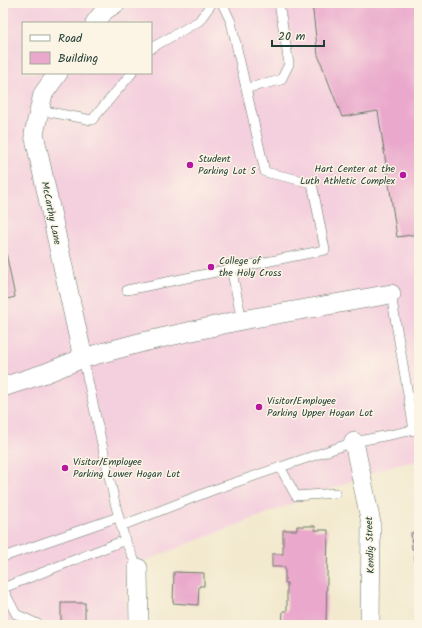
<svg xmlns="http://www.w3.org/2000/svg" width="422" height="628" viewBox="0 0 422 628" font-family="Kalam,sans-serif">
  <rect width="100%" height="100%" fill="#fcf5e5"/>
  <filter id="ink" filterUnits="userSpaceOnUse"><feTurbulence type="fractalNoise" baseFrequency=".025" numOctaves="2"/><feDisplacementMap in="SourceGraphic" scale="8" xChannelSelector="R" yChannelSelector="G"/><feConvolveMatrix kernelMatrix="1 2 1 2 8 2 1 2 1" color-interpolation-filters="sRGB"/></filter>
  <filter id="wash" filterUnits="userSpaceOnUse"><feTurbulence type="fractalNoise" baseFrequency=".012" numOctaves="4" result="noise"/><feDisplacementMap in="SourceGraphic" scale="16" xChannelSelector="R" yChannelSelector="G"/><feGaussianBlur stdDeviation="0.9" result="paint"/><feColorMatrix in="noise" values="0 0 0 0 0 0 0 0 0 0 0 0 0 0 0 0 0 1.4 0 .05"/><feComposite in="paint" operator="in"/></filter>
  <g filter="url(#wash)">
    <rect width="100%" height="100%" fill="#f2e9ce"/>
    <path fill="#f4cfde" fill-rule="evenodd" d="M 3,3 L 419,3 L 419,461 L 393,465 L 128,567 L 125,625 L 3,625 ZM 23,23 L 151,23 L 151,73 L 23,73 Z"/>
    <g id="blocks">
      <g fill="#eaa8cc">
        <path d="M 312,3 L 419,3 L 419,234 L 397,237 L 378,111 L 342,117 L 318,55 Z"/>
        <path d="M 3,238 L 15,297 L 3,300 Z"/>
        <path d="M 297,526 L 315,526 L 315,530 L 328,530 L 326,625 L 282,625 L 283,611 L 287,611 L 287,583 L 285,583 L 285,567 L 272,567 L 272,554 L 283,554 L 283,530 L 297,530 Z"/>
        <path d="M 419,532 L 419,563 L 415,564 L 414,549 L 412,549 L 411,533 Z"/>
        <path d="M 174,572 L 204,573 L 204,586 L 199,586 L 198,605 L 173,603 Z"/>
        <path d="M 417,601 L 419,601 L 419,625 L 418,625 Z"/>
        <rect x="61" y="603" width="24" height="22"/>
      </g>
    </g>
  </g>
  <g filter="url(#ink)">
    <use href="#blocks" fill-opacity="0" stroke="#69796a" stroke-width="1"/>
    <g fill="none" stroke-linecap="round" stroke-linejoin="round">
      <defs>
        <g id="service">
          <path d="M 151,49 L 153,47 L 199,21 L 212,3"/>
          <path d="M 247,88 L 281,80 L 289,64 L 279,3"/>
          <path d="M 39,110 L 92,120 L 132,73"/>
          <path d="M 231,268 L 242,320"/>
          <path d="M 127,290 L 325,250 L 312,183 L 265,172 L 231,22 L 222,3"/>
          <path d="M 391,294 L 414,430"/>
          <path d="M 280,467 L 296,496 L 336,493"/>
          <path d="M 121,526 L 213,490 L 354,442 L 419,429"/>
          <path d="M 125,540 L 138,568"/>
          <path d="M 3,557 L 118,517"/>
          <path d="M 3,588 L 125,540 L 115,503 L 83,358"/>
          <path d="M 3,589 L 16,614 L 40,625"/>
        </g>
        <g id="minor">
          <path d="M 95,23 L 105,10 L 116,3"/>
          <path d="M 58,73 L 43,94 L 34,134 L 83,358"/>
          <path d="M 3,387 L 46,373 L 83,358 L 143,342 L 242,320 L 391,294"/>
          <path d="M 354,442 L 371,523 L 370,625"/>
          <path d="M 138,568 L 139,625"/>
        </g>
      </defs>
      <use href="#service" stroke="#69796a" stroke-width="10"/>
      <use href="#minor" stroke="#69796a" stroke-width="20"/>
      <use href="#service" stroke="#fff" stroke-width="9"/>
      <use href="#minor" stroke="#fff" stroke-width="19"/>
    </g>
  </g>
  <g fill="#b5179e" stroke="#fcf5e5" stroke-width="1.5">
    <circle cx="190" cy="165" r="4"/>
    <circle cx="403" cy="175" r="4"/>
    <circle cx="211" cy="267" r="4"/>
    <circle cx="259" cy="407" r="4"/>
    <circle cx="65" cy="468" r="4"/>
  </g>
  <g text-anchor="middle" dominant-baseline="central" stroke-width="3" stroke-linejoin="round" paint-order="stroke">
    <g font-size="10" fill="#1f3d34" stroke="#fcf5e5" text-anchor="start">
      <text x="198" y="159">Student<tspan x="198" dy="12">Parking Lot 5</tspan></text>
      <text x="395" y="169" text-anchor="end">Hart Center at the<tspan x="395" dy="12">Luth Athletic Complex</tspan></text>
      <text x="219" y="261">College of<tspan x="219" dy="12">the Holy Cross</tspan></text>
      <text x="267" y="401">Visitor/Employee<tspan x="267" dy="12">Parking Upper Hogan Lot</tspan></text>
      <text x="73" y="462">Visitor/Employee<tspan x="73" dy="12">Parking Lower Hogan Lot</tspan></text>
    </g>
    <g font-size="10" fill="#1f3d34" stroke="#fcf5e5">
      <text transform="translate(51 213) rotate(78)">McCarthy Lane</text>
      <text transform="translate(370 545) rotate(-92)">Kendig Street</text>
    </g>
  </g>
  <rect width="422" height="628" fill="none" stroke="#fcf5e5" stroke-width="16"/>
  <rect x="22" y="22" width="130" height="52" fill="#fcf5e5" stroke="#a4ab9e"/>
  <rect x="30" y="35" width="20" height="6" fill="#ffffff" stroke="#a4ab9e"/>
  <text x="58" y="42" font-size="12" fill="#1f3d34">Road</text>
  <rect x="30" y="52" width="20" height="12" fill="#eaa8cc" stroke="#a4ab9e"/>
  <text x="58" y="62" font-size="12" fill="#1f3d34">Building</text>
  <path d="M272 40v6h52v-6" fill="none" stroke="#1f3d34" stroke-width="2"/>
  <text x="278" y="40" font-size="12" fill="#1f3d34" stroke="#fcf5e5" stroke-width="3" paint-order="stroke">20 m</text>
</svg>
